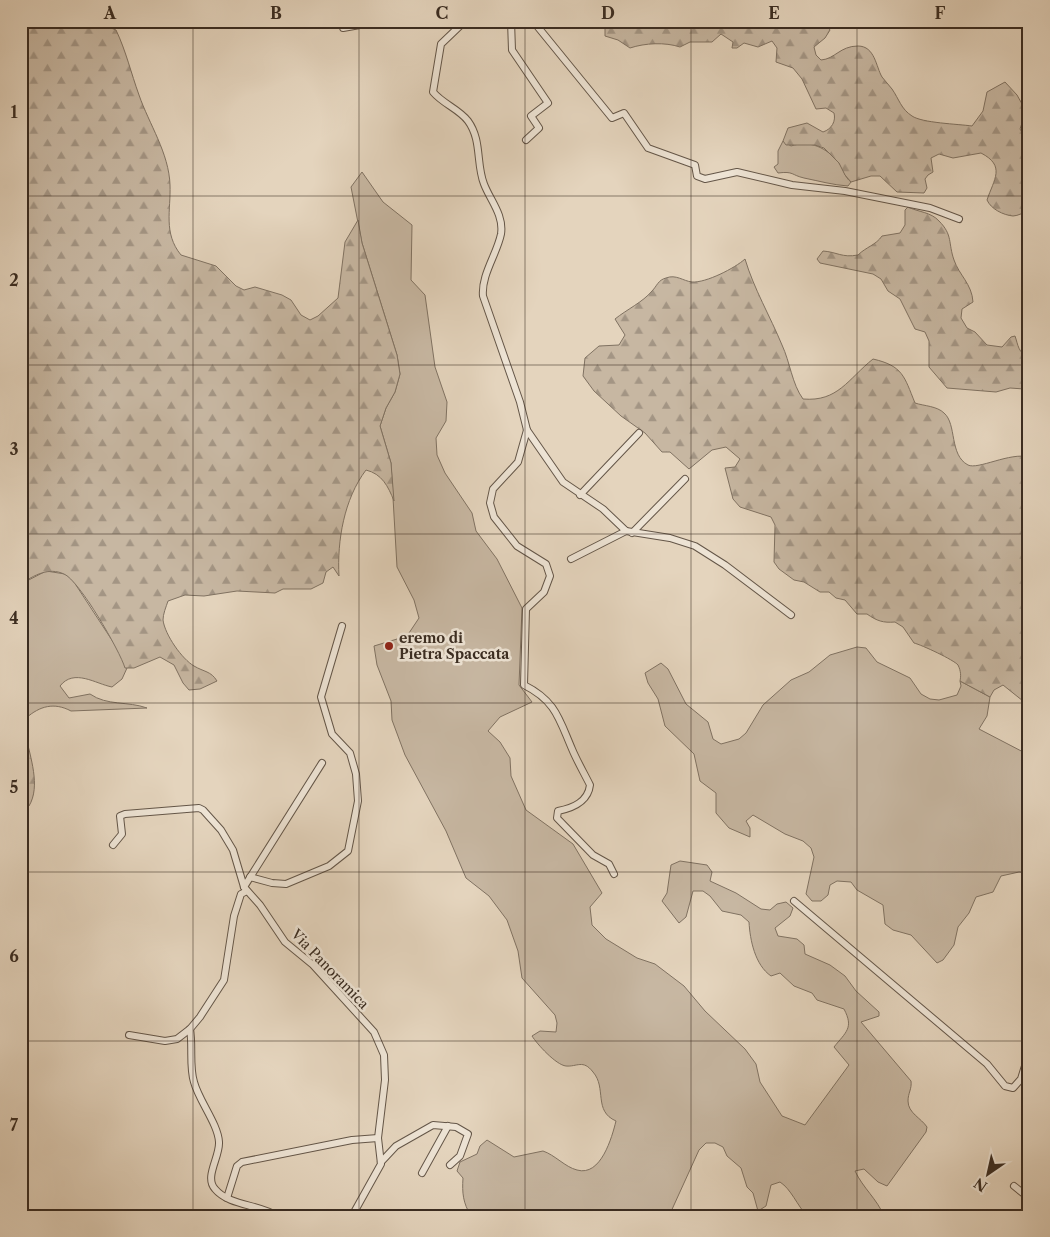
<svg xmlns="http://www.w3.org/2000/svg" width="1050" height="1237" viewBox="0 0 1050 1237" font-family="'Libre Caslon Text',serif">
  <defs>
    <pattern id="forest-firs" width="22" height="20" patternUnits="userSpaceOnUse" patternTransform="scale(1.25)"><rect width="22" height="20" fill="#c7b7a2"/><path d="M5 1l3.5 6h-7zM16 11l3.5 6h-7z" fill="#a39584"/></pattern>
  </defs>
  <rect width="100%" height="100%" fill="#e4d4bd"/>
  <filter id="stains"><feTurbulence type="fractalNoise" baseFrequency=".004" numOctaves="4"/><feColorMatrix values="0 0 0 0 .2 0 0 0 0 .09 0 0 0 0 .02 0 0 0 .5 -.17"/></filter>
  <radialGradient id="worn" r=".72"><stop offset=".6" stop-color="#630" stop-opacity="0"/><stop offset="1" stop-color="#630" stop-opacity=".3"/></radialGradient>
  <g fill="#c7b7a2" stroke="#807262">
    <path d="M 783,141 L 791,146 C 810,140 826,147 839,163 C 844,169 844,177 851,182 L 848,186 C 833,185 819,181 804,178 C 791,175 794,171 778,173 L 774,167 L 778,164 L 778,151 Z"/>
    <path d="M 362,172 L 383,202 L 412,225 L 411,280 L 425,295 L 435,367 L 447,402 L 446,421 L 436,438 L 437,455 L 445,473 L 472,513 L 476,531 L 497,559 L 522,608 L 519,685 L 532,702 L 500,717 L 488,731 L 500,742 L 510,758 L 511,776 L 526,810 L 573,844 L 602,893 L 590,907 L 592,925 L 606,939 L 637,958 L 655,964 L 684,986 L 705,1011 L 745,1049 L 756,1064 L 760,1082 L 782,1116 L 805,1125 L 849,1065 L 834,1047 C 846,1032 854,1028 844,1009 L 817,1000 L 812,993 L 794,986 L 780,973 L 771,976 C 755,965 750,940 749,922 L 741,915 L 722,911 L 710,896 L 703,891 L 693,891 L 686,917 L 679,923 L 662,901 L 667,893 L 671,865 L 680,861 L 707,865 L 712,872 L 710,881 L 736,893 L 761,909 L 770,910 L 777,904 L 786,902 L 793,908 L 790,916 L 775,928 L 778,936 L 797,939 L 804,945 L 805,954 L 830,965 L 845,976 L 856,991 L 879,1012 L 879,1016 L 861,1022 L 911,1081 C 912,1089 908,1093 908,1101 C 908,1113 921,1118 927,1127 L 926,1132 L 887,1186 L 878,1182 L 864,1169 L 855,1171 C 863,1188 877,1199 884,1216 L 856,1216 L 850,1213 L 837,1216 L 807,1216 C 797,1205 791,1189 780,1182 L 771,1185 L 766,1206 L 758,1211 L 753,1193 L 747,1187 L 741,1168 L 727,1156 L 723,1147 L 715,1143 L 706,1143 L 699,1150 L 669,1216 L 471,1216 C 463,1203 462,1193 463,1178 L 457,1171 L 460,1162 L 477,1154 L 480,1146 L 487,1140 L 514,1157 L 543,1151 C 555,1155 565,1167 577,1170 C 601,1177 612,1137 616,1121 C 593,1111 607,1088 593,1072 C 583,1059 577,1067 566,1066 C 556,1065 537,1044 532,1036 L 540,1031 L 556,1032 L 557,1023 L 555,1015 L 522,978 L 518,951 L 507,920 L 489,896 L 466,878 L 446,831 L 405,755 L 392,720 L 391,701 L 377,665 L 374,646 L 407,636 L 419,618 L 414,600 L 397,567 L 391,463 L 380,426 L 386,408 L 395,392 L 400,374 L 397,355 L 362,243 L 351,187 Z"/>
    <path d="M 46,571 L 65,574 L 72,579 L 121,654 L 125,667 L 127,668 L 122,679 L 112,687 C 96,684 74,668 60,686 L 69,698 L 90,694 C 107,706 128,701 147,708 L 71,711 C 54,702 40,706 26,718 L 21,705 L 21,584 Z"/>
    <path d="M 857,647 L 866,648 L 877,662 L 910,678 L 921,694 L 930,699 L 939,700 L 957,695 L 961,686 L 960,681 L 990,697 L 987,716 L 979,729 L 1027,754 L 1029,759 L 1029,873 L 1019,872 L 1001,876 L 993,892 L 976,897 L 969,913 L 958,927 L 954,945 L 943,960 L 937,963 L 911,935 L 893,930 L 885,924 L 883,905 L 857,890 L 851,882 L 837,881 L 830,885 L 828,895 L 821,901 L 812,901 L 806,894 L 814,857 L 811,848 L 803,841 L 785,834 L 753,815 L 746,821 L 750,828 L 750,837 L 729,828 L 716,813 L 716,793 L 700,781 L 694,754 L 665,726 L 658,699 L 648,683 L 645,673 L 661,663 L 668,669 L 686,704 L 708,722 L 713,739 L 721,744 L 739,739 L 746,733 L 763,705 L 791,680 L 809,672 L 830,655 Z"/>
  </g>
  <g fill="url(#forest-firs)" stroke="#807262">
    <path d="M 21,21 L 94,21 L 116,30 C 126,51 131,73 139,95 C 149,124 169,153 170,185 C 171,210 163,233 181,255 L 216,266 L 236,286 L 244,290 L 255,287 L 282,295 L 291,300 L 301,315 L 310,320 L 318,316 L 338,298 L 345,242 L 358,220 L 362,243 L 397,355 L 400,374 L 395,392 L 386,408 L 380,426 L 391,463 L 394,501 C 388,486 382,474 366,470 C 344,499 337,541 339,576 L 333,567 L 326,572 L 323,583 L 311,589 L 283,589 L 275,593 L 237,591 L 204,596 L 185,595 L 168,601 C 166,607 163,614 163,620 C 165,635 182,659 194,666 C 204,672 211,671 217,681 L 200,689 L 189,690 L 183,683 L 174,665 L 160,657 L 134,668 L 125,668 C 120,651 79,580 64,574 C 49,567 34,575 21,584 Z"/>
    <path d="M 605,21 L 824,21 L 830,30 L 825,38 L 814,47 L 816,55 L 821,60 C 835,59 840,46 858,46 C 875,46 876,67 882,77 C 885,81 889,85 892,89 C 899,99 901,109 912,116 C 922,123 958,124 972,126 L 983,111 L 987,92 L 1005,82 L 1017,95 L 1026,111 L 1020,129 L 1029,144 L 1029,211 C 1024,212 1018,216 1013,216 C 1003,215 991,209 987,200 C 994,179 1006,166 981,153 L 953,158 L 939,154 L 931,158 L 933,172 L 928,175 L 925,179 L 927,188 L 924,193 L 897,192 L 880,176 L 871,176 L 851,182 L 845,175 L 839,163 L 824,148 L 815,145 L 786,145 L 783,141 L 788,128 L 807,123 L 823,132 C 832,129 836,121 834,113 L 826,108 L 816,109 L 802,79 L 793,68 L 776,62 L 777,48 L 772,41 L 758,47 L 744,43 L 737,48 L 732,48 L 733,42 L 721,34 L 712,42 L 690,42 L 680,47 C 665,42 645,43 630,48 L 618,40 L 605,36 Z"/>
    <path d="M 908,207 C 918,212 931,212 939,221 C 953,235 948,243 954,260 C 959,275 972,284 973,302 L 962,309 L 961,318 L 967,328 L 975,332 L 987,345 L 1002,347 L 1011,337 L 1015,336 C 1018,344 1018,354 1029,356 L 1029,394 L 1024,389 L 1010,388 L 996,392 L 947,388 L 929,367 L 929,341 L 925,332 L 915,329 L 900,299 L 888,291 L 881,279 L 873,274 L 820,263 L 817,259 L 823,251 C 837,252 842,258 858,255 C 866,247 876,245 882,236 L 900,233 L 905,225 L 905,210 Z"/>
    <path d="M 745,259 C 754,289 770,316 782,345 C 790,362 792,384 803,399 C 838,402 848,379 873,359 C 903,366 904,376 915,403 C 924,406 937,406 944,413 C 957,424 949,455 968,465 C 978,470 1010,452 1029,457 L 1029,702 L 1023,701 L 1003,685 L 994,690 L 990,697 L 960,681 C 961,676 961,671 958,665 C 954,660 922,645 914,643 L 903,627 L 895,622 C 883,623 877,621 867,614 L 857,614 L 845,600 L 836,598 L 829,592 L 820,592 L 804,582 L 794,580 L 779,569 L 774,562 L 775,525 L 771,517 L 740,507 L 733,499 L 725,468 L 735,467 L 740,459 L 726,447 L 712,450 L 689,469 L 670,452 L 662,452 L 645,433 L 621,416 L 594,391 L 583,376 L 585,358 L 599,346 L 619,345 L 625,335 L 615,319 C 626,310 643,302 652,291 C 657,286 658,280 666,278 C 676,274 683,281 692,282 C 706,283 735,268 745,259 Z"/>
    <path d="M 21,705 C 25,716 24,725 26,736 C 30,757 41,786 29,806 L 21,802 Z"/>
  </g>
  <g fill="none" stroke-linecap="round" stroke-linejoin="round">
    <defs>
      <g id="minor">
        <path d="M 341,21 L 343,28 L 382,21"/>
        <path d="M 465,21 L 441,44 L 433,92 C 443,104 459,109 468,121 C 482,140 476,164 484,184 C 490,200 504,215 501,234 C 497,254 481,275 483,296 L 520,402 L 527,430 L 518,462 L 493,489 L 490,503 L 494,517 L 517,546 L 546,564 L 550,576 L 544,592 L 526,609 L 524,685 C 556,701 559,719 572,749 C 577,761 584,773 590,785 C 588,802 573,808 558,811 L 557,818 L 593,855 L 609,864 L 614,874"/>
        <path d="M 511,21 L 512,50 L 548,103 L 531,116 L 539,128 L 526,140"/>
        <path d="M 533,21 L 612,118 L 624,113 L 648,148 L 695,165 L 697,176 L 705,179 L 737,172 L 792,185 L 845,191 L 930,208 L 959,219"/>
        <path d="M 527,430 L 563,482 L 603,509 L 626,531 L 670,538 L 695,546 L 725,565 L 791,615"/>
        <path d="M 580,495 L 639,433"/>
        <path d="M 632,533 L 685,479"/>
        <path d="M 571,559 L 626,531"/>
        <path d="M 113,845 L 122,834 L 120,816 L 125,814 L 199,808 L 203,810 L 221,830 L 233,850 L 244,887 L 260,905 L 285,942 L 313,965 L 374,1032 L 384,1055 L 385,1080 L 378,1138 L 381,1164 L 352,1216"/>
        <path d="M 250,877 L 272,883 L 286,884 L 329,866 L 348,851 L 358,801 L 356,774 L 350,753 L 332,734 L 321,697 L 342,626"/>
        <path d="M 244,887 L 322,763"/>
        <path d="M 794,901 L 987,1064 L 1005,1086 L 1013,1088 L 1021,1079 L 1029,1053"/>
        <path d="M 190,1029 C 193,1046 189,1066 194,1082 C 199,1101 218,1124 219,1142 C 220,1157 204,1177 215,1189 C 229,1206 259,1204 277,1216"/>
        <path d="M 129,1035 L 165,1041 L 177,1039 L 190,1029 L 200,1017 L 224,980 L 234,916 L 241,894 L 247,891"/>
        <path d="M 381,1162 L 396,1146 L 433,1125 L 456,1127 L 468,1134 L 460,1156 L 450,1165"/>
        <path d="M 422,1173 L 448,1126"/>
        <path d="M 1014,1186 L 1029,1198"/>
        <path d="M 227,1198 L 237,1166 L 242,1162 L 352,1140 L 378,1138"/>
      </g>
    </defs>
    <use href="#minor" stroke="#645648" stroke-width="8"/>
    <use href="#minor" stroke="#ede3d4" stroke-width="6"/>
  </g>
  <path fill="none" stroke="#3a2c21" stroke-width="1" stroke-opacity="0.55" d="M 193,21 L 193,1216M 359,21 L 359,1216M 525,21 L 525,1216M 691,21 L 691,1216M 857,21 L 857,1216M 21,196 L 1029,196M 21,365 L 1029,365M 21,534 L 1029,534M 21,703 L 1029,703M 21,872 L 1029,872M 21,1041 L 1029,1041"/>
  <circle fill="#8f2418" stroke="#ede3d4" stroke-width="2" cx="389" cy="646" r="5"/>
  <g text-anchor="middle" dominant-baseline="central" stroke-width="5" stroke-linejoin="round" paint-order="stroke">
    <g font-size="14" font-weight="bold" fill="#3a2c21" stroke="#ede3d4" text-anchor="start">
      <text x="399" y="638">eremo di<tspan x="399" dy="16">Pietra Spaccata</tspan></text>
    </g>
    <g font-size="14" fill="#3a2c21" stroke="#ede3d4">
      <text transform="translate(330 969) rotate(46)">Via Panoramica</text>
    </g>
  </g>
  <rect width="1050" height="1237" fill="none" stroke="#e4d4bd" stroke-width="55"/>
  <g transform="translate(988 1174) rotate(214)" stroke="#ede3d4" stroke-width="4" paint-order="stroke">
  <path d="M0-4L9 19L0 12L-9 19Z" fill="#3a2c21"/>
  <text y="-8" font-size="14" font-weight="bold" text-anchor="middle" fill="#3a2c21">N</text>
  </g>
  <rect x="28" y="28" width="994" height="1182" fill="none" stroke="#3a2c21" stroke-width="2"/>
  <g font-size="16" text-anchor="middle" font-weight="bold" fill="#3a2c21">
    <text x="110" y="19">A</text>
    <text x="276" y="19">B</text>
    <text x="442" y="19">C</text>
    <text x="608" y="19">D</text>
    <text x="774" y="19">E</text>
    <text x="940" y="19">F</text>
    <text x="14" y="118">1</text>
    <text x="14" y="286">2</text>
    <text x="14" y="455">3</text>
    <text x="14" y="624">4</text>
    <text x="14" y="793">5</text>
    <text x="14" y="962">6</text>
    <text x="14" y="1131">7</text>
  </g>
  <rect width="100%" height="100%" filter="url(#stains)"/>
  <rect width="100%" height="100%" fill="url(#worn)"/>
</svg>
